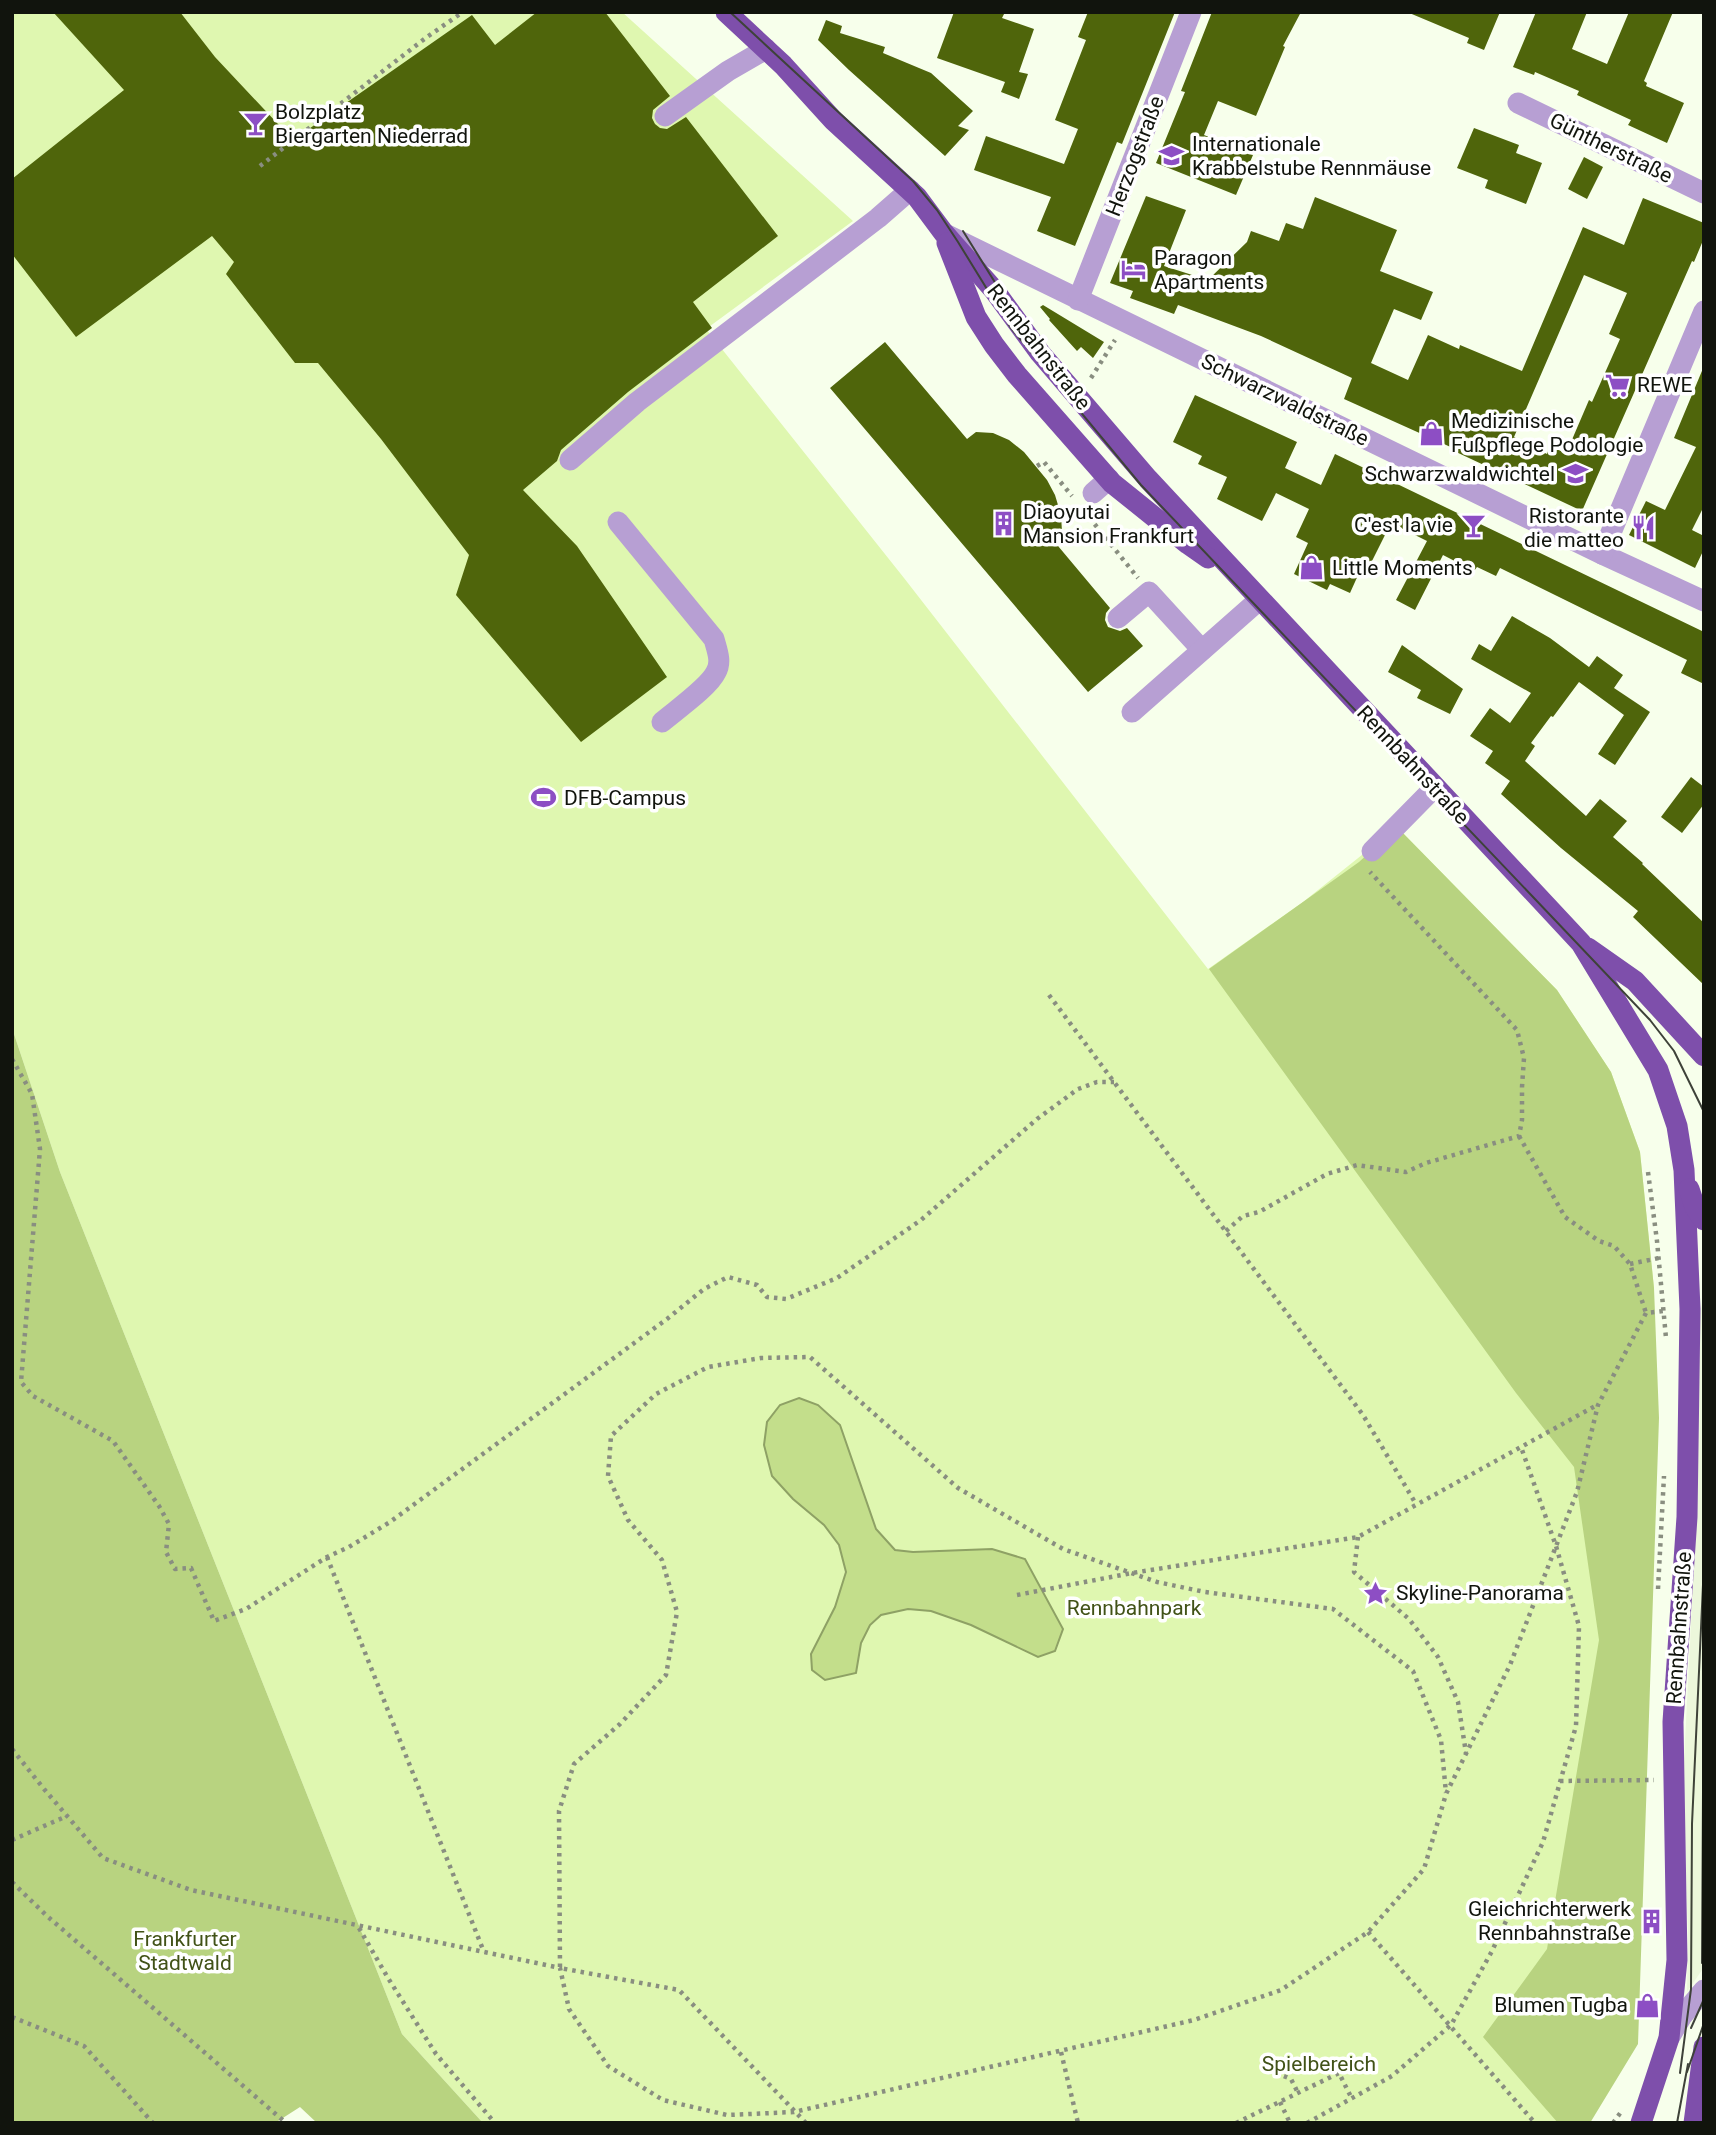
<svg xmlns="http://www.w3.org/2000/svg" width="1716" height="2135" viewBox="0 0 1716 2135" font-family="Roboto,sans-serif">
  <rect width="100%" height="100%" fill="#f7ffeb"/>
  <path fill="#ecf7db" d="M 1704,1292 L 1704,1967 L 1687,1992 L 1688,1934 L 1683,1780 L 1696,1527 L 1700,1314 Z"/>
  <path fill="#dff7b0" d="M 12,12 L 622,12 L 853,221 L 706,329 L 904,578 L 1208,969 L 1303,902 L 1397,827 L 1557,990 L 1611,1072 L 1640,1152 L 1654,1288 L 1590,2123 L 483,2123 L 402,2034 L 60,1172 L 12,1028 Z"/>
  <g fill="#b8d380">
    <path d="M 1397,827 L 1557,990 L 1611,1072 L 1640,1152 L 1654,1288 L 1659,1418 L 1638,2044 L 1590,2123 L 1558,2123 L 1483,2037 L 1547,1949 L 1599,1640 L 1574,1467 L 1516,1393 L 1209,969 L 1359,862 Z"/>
    <path d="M 12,1028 L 60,1172 L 402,2034 L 483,2123 L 317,2123 L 300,2107 L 275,2123 L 12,2123 Z"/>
  </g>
  <path fill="#c3de8b" stroke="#8ea165" stroke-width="2" d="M 799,1398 L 818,1405 L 840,1425 L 876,1529 L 895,1550 L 913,1552 L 992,1549 L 1025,1559 L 1063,1629 L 1055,1651 L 1038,1657 L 971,1625 L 931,1611 L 908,1609 L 881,1615 L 870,1625 L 861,1643 L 856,1673 L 825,1680 L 812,1670 L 811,1654 L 835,1607 L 846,1572 L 839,1545 L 824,1525 L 793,1499 L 772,1476 L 764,1445 L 767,1422 L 780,1405 Z"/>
  <g fill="#4f650b" fill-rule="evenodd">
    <path d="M 53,12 L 180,12 L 215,57 L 293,140 L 472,15 L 495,45 L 537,12 L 605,12 L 670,96 L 653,110 L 652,118 L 655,124 L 660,128 L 667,129 L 686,117 L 778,236 L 693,302 L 712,328 L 628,392 L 561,450 L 557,461 L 523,490 L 577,546 L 667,677 L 581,742 L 456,595 L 469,555 L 381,439 L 318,363 L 295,363 L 226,274 L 234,262 L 212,236 L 76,337 L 12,254 L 12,179 L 124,90 Z"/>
    <path d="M 954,12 L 1005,12 L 1002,18 L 1034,29 L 1019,72 L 1028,74 L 1019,99 L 1001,92 L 1005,82 L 937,58 Z"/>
    <path d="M 1088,12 L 1175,12 L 1122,144 L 1117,142 L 1075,246 L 1037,231 L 1051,197 L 974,170 L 986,136 L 1064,164 L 1078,129 L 1055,120 L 1086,40 L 1078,37 Z"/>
    <path d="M 1212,12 L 1301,12 L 1283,46 L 1285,47 L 1256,116 L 1218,101 L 1204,135 L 1253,155 L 1236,195 L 1156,163 L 1185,92 L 1181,91 Z"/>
    <path d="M 1407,12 L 1500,12 L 1484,50 L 1467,43 L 1469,38 Z"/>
    <path d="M 1536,12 L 1587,12 L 1572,49 L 1607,64 L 1629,12 L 1673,12 L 1644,81 L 1647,83 L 1646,86 L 1684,103 L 1667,143 L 1628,125 L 1631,120 L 1577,95 L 1579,91 L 1535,72 L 1534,75 L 1513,67 Z"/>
    <path d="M 826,20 L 842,26 L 840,33 L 885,47 L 883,53 L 931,73 L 973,111 L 958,126 L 969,130 L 945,156 L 849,70 L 818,40 Z"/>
    <path d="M 1474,128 L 1519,145 L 1516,153 L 1542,163 L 1526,204 L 1485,188 L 1488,180 L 1457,168 Z"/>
    <path d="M 1584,157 L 1603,167 L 1587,199 L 1568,189 Z"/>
    <path d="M 1146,196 L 1186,210 L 1164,266 L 1208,280 L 1247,242 L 1251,231 L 1279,241 L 1286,223 L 1303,229 L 1315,197 L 1397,230 L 1380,271 L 1433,292 L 1421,320 L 1394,309 L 1371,363 L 1408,380 L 1428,335 L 1459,349 L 1460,345 L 1522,371 L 1583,227 L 1624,245 L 1643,198 L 1704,223 L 1704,238 L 1694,262 L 1692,261 L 1582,511 L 1454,451 L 1455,449 L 1344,399 L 1352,378 L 1261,336 L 1178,305 L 1174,314 L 1130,298 L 1133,291 L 1110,283 ZM 1584,275 L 1627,293 L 1609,334 L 1620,339 L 1592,402 L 1589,400 L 1568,449 L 1565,448 L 1563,452 L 1550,446 L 1547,454 L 1514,437 Z"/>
    <path d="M 1043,305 L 1104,342 L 1093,358 L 1081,347 L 1077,351 L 1049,320 L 1050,319 L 1040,307 Z"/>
    <path d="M 885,342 L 967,439 L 976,432 L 993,433 L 1009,440 L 1024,452 L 1047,480 L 1055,495 L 1061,515 L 1062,532 L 1053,540 L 1110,608 L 1106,613 L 1105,620 L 1108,627 L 1120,631 L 1127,628 L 1143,646 L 1088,692 L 830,388 Z"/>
    <path d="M 1704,366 L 1704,506 L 1692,530 L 1704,536 L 1704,549 L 1695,568 L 1629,535 L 1646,501 L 1665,510 L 1696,447 L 1674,438 Z"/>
    <path d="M 1195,395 L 1297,442 L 1285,468 L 1321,485 L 1335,454 L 1702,631 L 1704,627 L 1704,684 L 1681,673 L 1687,660 L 1500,568 L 1496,576 L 1477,567 L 1474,571 L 1443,555 L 1415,610 L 1396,600 L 1427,541 L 1391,523 L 1370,565 L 1364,562 L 1350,593 L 1330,584 L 1327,590 L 1294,574 L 1308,543 L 1296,537 L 1309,509 L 1276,493 L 1262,521 L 1217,499 L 1227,477 L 1198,464 L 1202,456 L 1173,442 Z"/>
    <path d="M 1512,616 L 1550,638 L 1589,667 L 1597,656 L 1623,675 L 1614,688 L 1650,712 L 1615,765 L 1598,754 L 1624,715 L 1579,682 L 1553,717 L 1551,716 L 1531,743 L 1535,746 L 1525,761 L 1586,816 L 1600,799 L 1627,821 L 1613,837 L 1643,863 L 1642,864 L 1704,923 L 1704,985 L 1633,917 L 1638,911 L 1561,848 L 1501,794 L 1510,781 L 1485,763 L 1493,751 L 1470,736 L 1490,708 L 1510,723 L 1531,693 L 1471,659 L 1479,644 L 1491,651 Z"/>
    <path d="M 1402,645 L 1463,689 L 1450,714 L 1417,698 L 1421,690 L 1388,672 Z"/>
    <path d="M 1691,777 L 1704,787 L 1704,804 L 1682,833 L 1661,817 Z"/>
  </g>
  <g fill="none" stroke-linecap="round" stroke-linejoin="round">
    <g stroke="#898e80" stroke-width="4.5" stroke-dasharray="3.5 5" stroke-linecap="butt">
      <path d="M 260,166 L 427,37 L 463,12"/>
      <path d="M 1091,378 L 1115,340"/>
      <path d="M 1037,466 L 1044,462 L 1072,496"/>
      <path d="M 1084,511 L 1138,578"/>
      <path d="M 1049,995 L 1363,1415 L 1416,1504"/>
      <path d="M 12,1059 L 32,1094 L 40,1149 L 21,1382 L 33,1396 L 113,1441 L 159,1506 L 169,1524 L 166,1552 L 175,1569 L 191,1568 L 214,1621 L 246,1609 L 327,1557 L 349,1547 L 390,1522 L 667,1319 L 704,1289 L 728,1277 L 757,1285 L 767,1297 L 786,1299 L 837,1278 L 921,1220 L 1037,1119 L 1078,1089 L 1097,1082 L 1114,1082"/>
      <path d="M 1519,1136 L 1565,1217 L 1599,1241 L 1614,1246 L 1630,1264 L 1646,1313"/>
      <path d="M 1648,1172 L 1657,1241 L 1666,1338"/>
      <path d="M 1226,1231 L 1243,1216 L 1259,1212 L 1327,1174 L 1357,1165 L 1406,1172 L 1426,1163 L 1519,1136 L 1522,1120 L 1522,1087 L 1524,1058 L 1517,1030 L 1370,872"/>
      <path d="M 1630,1264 L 1659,1258"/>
      <path d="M 1358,1537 L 1354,1572 L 1409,1619 L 1438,1657 L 1458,1702 L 1466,1753"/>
      <path d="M 327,1557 L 484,1952"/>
      <path d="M 1658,1589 L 1664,1476"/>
      <path d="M 1017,1595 L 1132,1573 L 1358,1537 L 1597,1405"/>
      <path d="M 12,1749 L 44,1789 L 103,1858 L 191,1890 L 560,1968 L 569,2009 L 608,2066 L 663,2100 L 727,2115 L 794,2112 L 1194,2020 L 1281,1990 L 1368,1932 L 1424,1869 L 1446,1794 L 1510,1665 L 1577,1492 L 1598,1405 L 1646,1313 L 1664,1311"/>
      <path d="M 1560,1781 L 1654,1780"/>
      <path d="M 12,1840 L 67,1816"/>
      <path d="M 12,1882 L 47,1916 L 286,2123"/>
      <path d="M 359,1928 L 388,1978 L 436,2054 L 495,2123"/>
      <path d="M 1368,1932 L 1535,2123"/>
      <path d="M 12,2017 L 84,2046 L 153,2123"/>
      <path d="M 1061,2052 L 1078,2123"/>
      <path d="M 1276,2073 L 1291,2079 L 1298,2093"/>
      <path d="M 1280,2102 L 1290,2123"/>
      <path d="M 806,2123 L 679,1990 L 560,1968 L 559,1811 L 574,1764 L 620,1724 L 666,1675 L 677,1612 L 662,1560 L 628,1520 L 608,1476 L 611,1436 L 656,1394 L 708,1367 L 761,1358 L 810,1357 L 958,1488 L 1063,1549 L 1157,1582 L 1205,1592 L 1333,1609 L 1413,1671 L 1441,1740 L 1446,1793"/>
      <path d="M 1236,2123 L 1339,2073 L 1352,2099"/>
      <path d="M 1307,2123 L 1392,2076 L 1451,2025 L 1492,1951 L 1543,1842 L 1576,1726 L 1579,1626 L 1556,1546 L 1521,1447"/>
      <path d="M 1613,2123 L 1621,2112"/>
    </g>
    <g stroke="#b79fd3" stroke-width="21">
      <path d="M 1518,103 L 1704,193"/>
      <path d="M 665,116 L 728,71 L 766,49"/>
      <path d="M 947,235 L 1602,554 L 1704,601"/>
      <path d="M 1078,300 L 1191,12"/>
      <path d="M 570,460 L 637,402 L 878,218 L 910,190"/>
      <path d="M 1093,493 L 1109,479"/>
      <path d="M 618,522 L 714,639 C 717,650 722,662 716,672 C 709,687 676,710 662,722"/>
      <path d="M 1602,554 L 1704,311"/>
      <path d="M 1118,618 L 1149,592 L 1202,650"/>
      <path d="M 1132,712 L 1259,600"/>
      <path d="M 1372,851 L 1435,787"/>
      <path d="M 1669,2038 L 1682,2016 L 1704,1990"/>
    </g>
    <g stroke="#7e4fab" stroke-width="21">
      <path d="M 726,12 L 783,65 L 833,120 L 917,197 L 943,232 L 994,290 L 1040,353 L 1148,479 L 1581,943 L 1658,1070 L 1677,1126 L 1684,1170 L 1690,1309 L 1687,1517 L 1673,1722 L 1677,1960 L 1669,2038 L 1641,2123"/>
      <path d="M 947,243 L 976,317 L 994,345 L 1017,375 L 1112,483 L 1188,544 L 1208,558"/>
      <path d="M 1588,948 L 1635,981 L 1704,1056"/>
      <path d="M 1689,1189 L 1695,1207 L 1704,1220"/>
      <path d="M 1694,2123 L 1704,2047"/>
    </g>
    <g stroke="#3e4239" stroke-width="2">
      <path d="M 730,12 L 913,181 L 937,210 L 958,242 L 1011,328 L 1141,485 L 1650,1020 L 1674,1051 L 1704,1112"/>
      <path d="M 963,231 L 1019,321 L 1033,340"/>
      <path d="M 1702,1963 L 1703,1792"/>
      <path d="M 1691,2028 L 1704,1999"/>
      <path d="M 1687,2072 L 1704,2023"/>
      <path d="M 1680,2073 L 1691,1989 L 1692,1824 L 1704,1563"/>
      <path d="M 1677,2123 L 1688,2064"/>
    </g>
  </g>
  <defs>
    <symbol id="bar-bare" viewBox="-9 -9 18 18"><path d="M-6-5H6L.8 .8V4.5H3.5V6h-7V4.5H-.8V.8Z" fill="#8d4ec4" stroke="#fff" stroke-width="2.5" paint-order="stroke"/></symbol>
    <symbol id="school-bare" viewBox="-9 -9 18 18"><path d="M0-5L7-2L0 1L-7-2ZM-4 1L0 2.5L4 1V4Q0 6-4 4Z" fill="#8d4ec4" stroke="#fff" stroke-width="2.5" paint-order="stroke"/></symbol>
    <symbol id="hotel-bare" viewBox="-9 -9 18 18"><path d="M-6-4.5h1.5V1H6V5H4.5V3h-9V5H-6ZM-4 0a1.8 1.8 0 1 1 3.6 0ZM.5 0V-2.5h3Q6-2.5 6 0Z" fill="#8d4ec4" stroke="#fff" stroke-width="2.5" paint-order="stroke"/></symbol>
    <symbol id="supermarket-bare" viewBox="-9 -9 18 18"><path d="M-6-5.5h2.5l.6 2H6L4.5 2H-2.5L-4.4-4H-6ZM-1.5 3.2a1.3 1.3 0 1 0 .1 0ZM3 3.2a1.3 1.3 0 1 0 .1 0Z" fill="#8d4ec4" stroke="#fff" stroke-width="2.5" paint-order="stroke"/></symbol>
    <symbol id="shop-bare" viewBox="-9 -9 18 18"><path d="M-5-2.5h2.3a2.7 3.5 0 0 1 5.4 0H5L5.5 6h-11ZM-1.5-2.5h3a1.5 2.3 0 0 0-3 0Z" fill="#8d4ec4" stroke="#fff" stroke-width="2.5" paint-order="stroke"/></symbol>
    <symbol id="building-bare" viewBox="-9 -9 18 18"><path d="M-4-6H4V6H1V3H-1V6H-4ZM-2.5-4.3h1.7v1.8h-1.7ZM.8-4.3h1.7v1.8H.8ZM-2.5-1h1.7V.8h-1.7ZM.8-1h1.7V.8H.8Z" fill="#8d4ec4" stroke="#fff" stroke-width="2.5" paint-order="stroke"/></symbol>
    <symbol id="restaurant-bare" viewBox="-9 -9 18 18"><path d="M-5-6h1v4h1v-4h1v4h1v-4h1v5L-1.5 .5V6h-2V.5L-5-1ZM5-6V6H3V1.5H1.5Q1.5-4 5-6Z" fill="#8d4ec4" stroke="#fff" stroke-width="2.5" paint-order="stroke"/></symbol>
    <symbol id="stadium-bare" viewBox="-9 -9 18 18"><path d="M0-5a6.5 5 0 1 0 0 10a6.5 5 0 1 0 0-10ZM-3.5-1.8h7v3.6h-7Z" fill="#8d4ec4" stroke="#fff" stroke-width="2.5" paint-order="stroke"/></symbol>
    <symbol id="sight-bare" viewBox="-9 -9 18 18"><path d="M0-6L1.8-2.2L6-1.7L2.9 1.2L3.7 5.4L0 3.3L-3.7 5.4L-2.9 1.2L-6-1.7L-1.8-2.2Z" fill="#8d4ec4" stroke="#fff" stroke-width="2.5" paint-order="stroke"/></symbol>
  </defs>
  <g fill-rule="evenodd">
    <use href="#bar-bare" x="238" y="106" width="35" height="35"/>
    <use href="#school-bare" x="1154" y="138" width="35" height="35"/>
    <use href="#hotel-bare" x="1116" y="252" width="35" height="35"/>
    <use href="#supermarket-bare" x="1600" y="368" width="35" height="35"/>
    <use href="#shop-bare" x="1414" y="416" width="35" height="35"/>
    <use href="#school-bare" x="1558" y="456" width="35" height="35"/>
    <use href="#building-bare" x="986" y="506" width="35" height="35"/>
    <use href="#bar-bare" x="1456" y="508" width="35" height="35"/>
    <use href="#restaurant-bare" x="1626" y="510" width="35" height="35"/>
    <use href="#shop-bare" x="1294" y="550" width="35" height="35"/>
    <use href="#stadium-bare" x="526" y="780" width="35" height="35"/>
    <use href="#sight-bare" x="1358" y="1576" width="35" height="35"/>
    <use href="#building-bare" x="1634" y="1904" width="35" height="35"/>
    <use href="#shop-bare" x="1630" y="1988" width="35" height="35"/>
  </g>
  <g text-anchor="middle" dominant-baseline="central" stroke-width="7" stroke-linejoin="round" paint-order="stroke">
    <g font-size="21" fill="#11140d" stroke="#fff" text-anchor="start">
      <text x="275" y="112">Bolzplatz<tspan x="275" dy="24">Biergarten Niederrad</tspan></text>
      <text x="1192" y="144">Internationale<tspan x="1192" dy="24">Krabbelstube Rennmäuse</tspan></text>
      <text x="1154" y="258">Paragon<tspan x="1154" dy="24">Apartments</tspan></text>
      <text x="1637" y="385">REWE</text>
      <text x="1451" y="421">Medizinische<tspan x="1451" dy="24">Fußpflege Podologie</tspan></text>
      <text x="1555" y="474" text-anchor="end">Schwarzwaldwichtel</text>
      <text x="1023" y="512">Diaoyutai<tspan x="1023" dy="24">Mansion Frankfurt</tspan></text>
      <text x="1624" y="516" text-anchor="end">Ristorante<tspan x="1624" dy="24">die matteo</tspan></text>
      <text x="1453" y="525" text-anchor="end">C'est la vie</text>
      <text x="1332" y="568">Little Moments</text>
      <text x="564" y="798">DFB-Campus</text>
      <text x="1396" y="1593">Skyline-Panorama</text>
      <text x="1631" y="1909" text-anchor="end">Gleichrichterwerk<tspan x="1631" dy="24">Rennbahnstraße</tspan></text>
      <text x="1628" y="2005" text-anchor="end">Blumen Tugba</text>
    </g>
    <g font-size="21" fill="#11140d" stroke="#fff">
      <text transform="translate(1611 148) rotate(26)">Güntherstraße</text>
      <text transform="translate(1135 156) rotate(-69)">Herzogstraße</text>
      <text transform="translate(1039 347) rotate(52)">Rennbahnstraße</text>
      <text transform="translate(1285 400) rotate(26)">Schwarzwaldstraße</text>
      <text transform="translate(1413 765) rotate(47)">Rennbahnstraße</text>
      <text transform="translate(1679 1628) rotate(-86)">Rennbahnstraße</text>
    </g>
    <g font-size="21" fill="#415217" stroke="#fff">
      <text x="1134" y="1608">Rennbahnpark</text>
      <text x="185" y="1939">Frankfurter<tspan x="185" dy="24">Stadtwald</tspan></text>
      <text x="1319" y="2064">Spielbereich</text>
    </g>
  </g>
  <rect width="1716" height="2135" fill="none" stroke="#11140d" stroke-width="28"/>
</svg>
